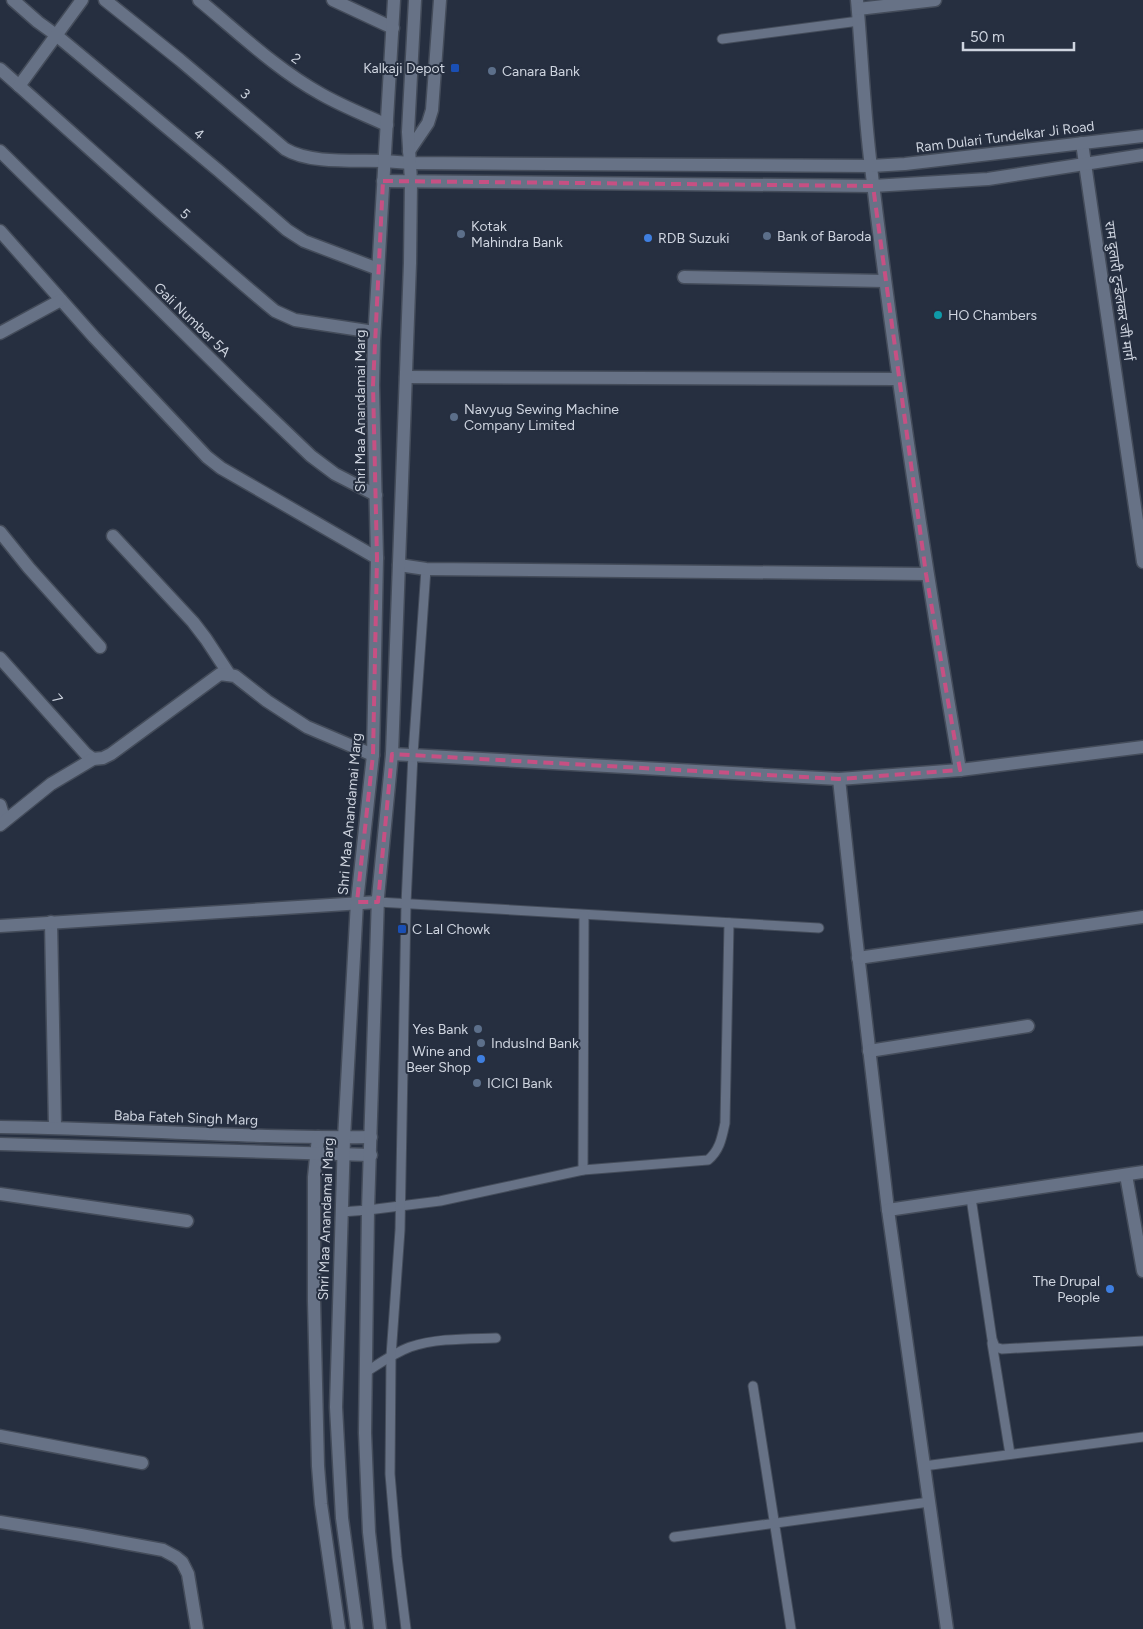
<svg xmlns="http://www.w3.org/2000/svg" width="1143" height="1629" viewBox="0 0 1143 1629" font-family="Figtree,'Noto Sans Devanagari',sans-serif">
  <rect width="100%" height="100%" fill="#262f40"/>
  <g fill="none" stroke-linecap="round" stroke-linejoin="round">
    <defs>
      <g id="lane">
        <path d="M 722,39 L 859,21"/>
        <path d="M 378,902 L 819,928"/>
        <path d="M 583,1170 L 584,915"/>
        <path d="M 971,1198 L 992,1339 L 995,1347 L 1002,1349 L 1143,1341"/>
        <path d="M 341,1212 L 368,1210 L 440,1201 L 583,1170 L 708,1160 C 720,1150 722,1137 725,1123 L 729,923"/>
        <path d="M 992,1343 L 1010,1454"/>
        <path d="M 366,1372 C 380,1363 394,1353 410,1347 C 437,1338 468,1339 496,1338"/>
        <path d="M 753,1386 L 791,1629"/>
        <path d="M 924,1466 L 1143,1437"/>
        <path d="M 674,1537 L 929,1502"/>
        <path d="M 406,1629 L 397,1557 L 390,1474 L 391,1356 L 400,1230 L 406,904 L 413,754 L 426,569"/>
      </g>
      <g id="street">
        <path d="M 13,0 L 38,22 L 56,35 L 219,171 L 287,230 L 304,241 L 378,269"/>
        <path d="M 105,0 L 180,60 L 285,149 C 310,164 354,160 384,161"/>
        <path d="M 199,0 C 238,32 276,69 321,94 C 342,106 365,115 387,125"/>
        <path d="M 333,0 L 393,28"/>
        <path d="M 857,0 C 862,56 864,112 871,167 C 895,369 926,570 960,770"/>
        <path d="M 858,9 L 935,0"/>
        <path d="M 0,69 C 92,150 181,233 275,311 L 295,320 L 374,332"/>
        <path d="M 19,86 L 82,0"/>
        <path d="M 1082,143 L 1143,562"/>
        <path d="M 0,151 L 242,390 L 311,456 L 335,474 L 376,495"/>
        <path d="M 0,231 L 94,337 L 207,457 L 221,468 L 377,558"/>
        <path d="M 684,277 L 884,281"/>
        <path d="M 0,333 L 61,300"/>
        <path d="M 406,377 L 898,379"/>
        <path d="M 0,532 L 29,568 L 100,647"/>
        <path d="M 113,536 L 193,622 L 206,639 L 229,674"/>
        <path d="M 399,565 L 426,569 L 926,574"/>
        <path d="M 0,658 L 86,754 L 93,759"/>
        <path d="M 392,754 L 839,779 L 960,770 L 1143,747"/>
        <path d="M 839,779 L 855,928 L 888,1210 L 947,1629"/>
        <path d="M 0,805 L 3,815 L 0,823"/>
        <path d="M 0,825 L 51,784 L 93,759 L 103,758 L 111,754 L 220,674 L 235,676 L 267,701 L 307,727 L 373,755"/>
        <path d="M 51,922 L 55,1127"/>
        <path d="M 0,926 L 378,902"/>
        <path d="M 858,958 L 1143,917"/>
        <path d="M 869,1051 L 1028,1026"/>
        <path d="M 1126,1175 L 1143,1271"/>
        <path d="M 0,1194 L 187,1221"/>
        <path d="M 888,1210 L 1143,1172"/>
        <path d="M 0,1436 L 142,1463"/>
        <path d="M 0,1522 L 81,1535 L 163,1550 L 176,1557 L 182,1562 L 188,1574 L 197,1629"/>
      </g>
      <g id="secondary">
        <path d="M 409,151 L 428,123 L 432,110 L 440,0"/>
        <path d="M 384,161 L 410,163 L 871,166 L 905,164 L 1143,136"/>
        <path d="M 383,181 L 873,186 L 988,179 L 1143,155"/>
        <path d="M 0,1127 C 124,1128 247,1139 371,1137"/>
        <path d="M 318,1137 L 314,1177 L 314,1301 L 318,1466 L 321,1504 L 339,1629"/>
        <path d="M 0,1144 L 371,1155"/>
        <path d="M 357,1629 L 342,1518 L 336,1407 L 344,1138 L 357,902 L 373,755 L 377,558 L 373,385 L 374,341 L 394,0"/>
        <path d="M 380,1629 L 369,1532 L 365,1433 L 368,1210 L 378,897 L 392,754 L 410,263 L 411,181 L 408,132 L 415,0"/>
      </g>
    </defs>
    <use href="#lane" stroke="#444c5a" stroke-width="11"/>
    <use href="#street" stroke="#444c5a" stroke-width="15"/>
    <use href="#secondary" stroke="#444c5a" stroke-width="15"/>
    <use href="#lane" stroke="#677286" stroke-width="9"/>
    <use href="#street" stroke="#677286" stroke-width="12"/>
    <use href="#secondary" stroke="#677286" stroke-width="12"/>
  </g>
  <path fill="none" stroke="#c65083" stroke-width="4" stroke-dasharray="10 6" stroke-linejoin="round" d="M 383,181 L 873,186 L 926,574 L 960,770 L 839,779 L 392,754 L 378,902 L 357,902 L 373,755 L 377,558 L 373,385 Z"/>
  <g fill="#1a4fb4" stroke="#262f40" stroke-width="2">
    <rect x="450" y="63" width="10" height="10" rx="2.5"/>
    <rect x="397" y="924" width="10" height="10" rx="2.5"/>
  </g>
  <g fill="#5c6f8a" stroke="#262f40" stroke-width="2">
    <circle cx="492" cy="71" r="5"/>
    <circle cx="461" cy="234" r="5"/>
    <circle cx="767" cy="236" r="5"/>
    <circle cx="454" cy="417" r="5"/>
    <circle cx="478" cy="1029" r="5"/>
    <circle cx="481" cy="1043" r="5"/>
    <circle cx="477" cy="1083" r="5"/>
  </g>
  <g fill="#3f7fe0" stroke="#262f40" stroke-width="2">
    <circle cx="648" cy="238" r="5"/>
    <circle cx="481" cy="1059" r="5"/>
    <circle cx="1110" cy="1289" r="5"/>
  </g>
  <circle fill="#0f9aa8" stroke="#262f40" stroke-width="2" cx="938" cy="315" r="5"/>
  <g text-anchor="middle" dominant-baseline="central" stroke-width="4" stroke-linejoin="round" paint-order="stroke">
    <g font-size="14" fill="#ced4df" stroke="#262f40">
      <text transform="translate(296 59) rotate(36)">2</text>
      <text transform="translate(245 94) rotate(40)">3</text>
      <text transform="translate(199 134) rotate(40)">4</text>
      <text transform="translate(1005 137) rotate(-7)">Ram Dulari Tundelkar Ji Road</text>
      <text transform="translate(185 214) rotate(41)">5</text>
      <text transform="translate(1119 291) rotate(82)">राम दुलारी टुन्डेलकर जी मार्ग</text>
      <text transform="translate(192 320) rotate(44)">Gali Number 5A</text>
      <text transform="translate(360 411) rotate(-90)">Shri Maa Anandamai Marg</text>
      <text transform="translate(57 699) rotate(48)">7</text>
      <text transform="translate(350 814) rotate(-85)">Shri Maa Anandamai Marg</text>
      <text transform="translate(186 1118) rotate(2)">Baba Fateh Singh Marg</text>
      <text transform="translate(326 1219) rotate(-88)">Shri Maa Anandamai Marg</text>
    </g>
    <g font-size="14" fill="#ced4df" stroke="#262f40" text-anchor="start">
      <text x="445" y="68" text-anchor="end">Kalkaji Depot</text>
      <text x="502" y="71">Canara Bank</text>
      <text x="471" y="226">Kotak<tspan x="471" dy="16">Mahindra Bank</tspan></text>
      <text x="777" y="236">Bank of Baroda</text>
      <text x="658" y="238">RDB Suzuki</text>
      <text x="948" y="315">HO Chambers</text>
      <text x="464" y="409">Navyug Sewing Machine<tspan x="464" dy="16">Company Limited</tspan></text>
      <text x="412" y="929">C Lal Chowk</text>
      <text x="468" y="1029" text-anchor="end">Yes Bank</text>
      <text x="491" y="1043">IndusInd Bank</text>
      <text x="471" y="1051" text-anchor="end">Wine and<tspan x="471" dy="16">Beer Shop</tspan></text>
      <text x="487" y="1083">ICICI Bank</text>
      <text x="1100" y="1281" text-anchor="end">The Drupal<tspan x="1100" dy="16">People</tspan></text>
    </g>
  </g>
  <path d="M963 42v8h111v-8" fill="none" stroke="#ced4df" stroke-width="2.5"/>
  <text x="970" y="42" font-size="15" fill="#ced4df" stroke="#262f40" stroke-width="4" paint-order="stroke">50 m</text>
</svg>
